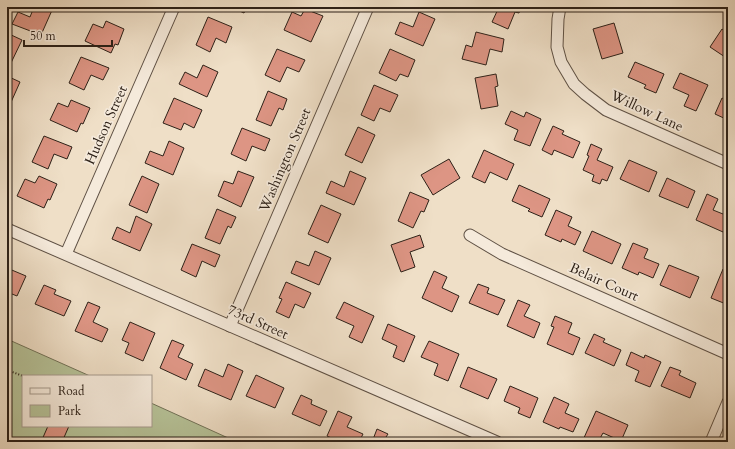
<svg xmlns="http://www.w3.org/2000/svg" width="735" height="449" viewBox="0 0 735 449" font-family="Cardo,serif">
  <rect width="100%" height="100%" fill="#efdfc7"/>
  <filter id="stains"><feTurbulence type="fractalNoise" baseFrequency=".005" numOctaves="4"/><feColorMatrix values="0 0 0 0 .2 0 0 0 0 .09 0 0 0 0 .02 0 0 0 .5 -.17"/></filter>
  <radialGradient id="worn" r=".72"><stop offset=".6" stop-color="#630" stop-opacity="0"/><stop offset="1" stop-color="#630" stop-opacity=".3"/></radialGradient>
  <path fill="#b6c298" stroke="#727258" d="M 7,339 L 90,376 L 23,376 L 23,426 L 151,426 L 151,403 L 237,442 L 7,442 Z"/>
  <g fill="#dd9584" stroke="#2d2118">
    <path d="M 34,7 L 50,7 L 53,8 L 41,35 L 12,24 L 18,12 L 30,17 Z"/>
    <path d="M 231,7 L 247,7 L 244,13 Z"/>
    <path d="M 499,7 L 521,7 L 519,13 L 515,12 L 508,29 L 492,22 Z"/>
    <path d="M 305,9 L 323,16 L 311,42 L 284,30 L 292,12 L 301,16 Z"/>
    <path d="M 419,12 L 435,19 L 423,46 L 395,34 L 400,22 L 413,27 Z"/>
    <path d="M 208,17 L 232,27 L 226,43 L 216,38 L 210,52 L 196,45 Z"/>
    <path d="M 106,21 L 124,29 L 118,45 L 115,44 L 111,53 L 85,41 L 93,24 L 103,28 Z"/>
    <path d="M 614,23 L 623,53 L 602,59 L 593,29 Z"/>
    <path d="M 722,29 L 728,33 L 728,59 L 710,47 Z"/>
    <path d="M 476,32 L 504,39 L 502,52 L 490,49 L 486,65 L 462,59 L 466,45 L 472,47 Z"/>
    <path d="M 7,33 L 22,40 L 10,65 L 7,63 Z"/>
    <path d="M 277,49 L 305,60 L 299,72 L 287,67 L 280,82 L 265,75 Z"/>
    <path d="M 390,49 L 415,60 L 408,77 L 400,74 L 396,81 L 379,73 Z"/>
    <path d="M 81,57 L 109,68 L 103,80 L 91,75 L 84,90 L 69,83 Z"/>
    <path d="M 635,62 L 664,74 L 656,93 L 644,88 L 646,85 L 628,77 Z"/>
    <path d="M 203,65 L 218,72 L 207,97 L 179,84 L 185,72 L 197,78 Z"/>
    <path d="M 680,73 L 708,85 L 696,111 L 684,106 L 689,95 L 673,88 Z"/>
    <path d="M 496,74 L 498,86 L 495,87 L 498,106 L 481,109 L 475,78 Z"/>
    <path d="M 7,76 L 20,82 L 8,109 L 7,108 Z"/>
    <path d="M 374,85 L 398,95 L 390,112 L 380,108 L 374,121 L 361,115 Z"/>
    <path d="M 268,91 L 287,99 L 283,110 L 279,108 L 271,126 L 256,120 Z"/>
    <path d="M 174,98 L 202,110 L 194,128 L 184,123 L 181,130 L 163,123 Z"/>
    <path d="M 722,98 L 728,101 L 728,120 L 715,114 Z"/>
    <path d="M 71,100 L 90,108 L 83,124 L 81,123 L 77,132 L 50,120 L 58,103 L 68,107 Z"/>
    <path d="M 511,111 L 524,117 L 526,112 L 541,119 L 530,146 L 514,140 L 518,130 L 505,124 Z"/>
    <path d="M 553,126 L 564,131 L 562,134 L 580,142 L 573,158 L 554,150 L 552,155 L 542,150 Z"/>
    <path d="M 358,127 L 375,135 L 362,163 L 345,155 Z"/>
    <path d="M 242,128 L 270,139 L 265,151 L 252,146 L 246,161 L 231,154 Z"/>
    <path d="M 44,136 L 72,147 L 67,159 L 54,154 L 48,169 L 32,162 Z"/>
    <path d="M 169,141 L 184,148 L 173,175 L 145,163 L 150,151 L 163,156 Z"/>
    <path d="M 591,144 L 602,149 L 597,160 L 613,167 L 607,181 L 602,179 L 600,184 L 592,181 L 594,175 L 583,170 L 589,156 L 587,155 Z"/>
    <path d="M 484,150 L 514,164 L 507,180 L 490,172 L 485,183 L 472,177 Z"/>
    <path d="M 449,159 L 460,178 L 433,195 L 421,175 Z"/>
    <path d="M 629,160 L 657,172 L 649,192 L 620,179 Z"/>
    <path d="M 238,171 L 254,177 L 241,207 L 218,196 L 224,181 L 233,184 Z"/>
    <path d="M 350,171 L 366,178 L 354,205 L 326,193 L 331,181 L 344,187 Z"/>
    <path d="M 39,176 L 57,184 L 50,200 L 48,199 L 44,208 L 17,196 L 25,179 L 35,183 Z"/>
    <path d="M 142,176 L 159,184 L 147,213 L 129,205 Z"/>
    <path d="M 667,178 L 695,191 L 688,208 L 659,196 Z"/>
    <path d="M 519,185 L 550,199 L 542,217 L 528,211 L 530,209 L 512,201 Z"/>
    <path d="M 410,192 L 429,200 L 424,212 L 421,211 L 413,228 L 398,221 Z"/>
    <path d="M 707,194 L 718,199 L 713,210 L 728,216 L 728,220 L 723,232 L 696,220 Z"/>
    <path d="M 321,205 L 341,214 L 328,243 L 308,234 Z"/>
    <path d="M 217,209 L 236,217 L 231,228 L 228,226 L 220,244 L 205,238 Z"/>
    <path d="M 556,210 L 572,217 L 568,226 L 581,232 L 575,245 L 562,239 L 561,242 L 545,235 Z"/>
    <path d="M 136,216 L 152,224 L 140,251 L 112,239 L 117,227 L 130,233 Z"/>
    <path d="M 592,231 L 621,244 L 612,264 L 583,251 Z"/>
    <path d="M 420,235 L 424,247 L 410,252 L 415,267 L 401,272 L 391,245 Z"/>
    <path d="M 633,243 L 648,249 L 644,258 L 659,264 L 653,278 L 639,272 L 638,275 L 622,268 Z"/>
    <path d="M 192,244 L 220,255 L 215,267 L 202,261 L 196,277 L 181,270 Z"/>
    <path d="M 315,251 L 331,258 L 319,285 L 291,273 L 296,261 L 309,266 Z"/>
    <path d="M 669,265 L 699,277 L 690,298 L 660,285 Z"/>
    <path d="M 7,268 L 26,276 L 17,296 L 7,292 Z"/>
    <path d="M 723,269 L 728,271 L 728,300 L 726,304 L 711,298 Z"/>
    <path d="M 434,271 L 447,277 L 442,288 L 459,296 L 452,312 L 422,298 Z"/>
    <path d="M 286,282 L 311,293 L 304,308 L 295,304 L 289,318 L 276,312 L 282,299 L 279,298 Z"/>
    <path d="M 478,284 L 489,288 L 487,293 L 505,300 L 498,315 L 469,303 Z"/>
    <path d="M 44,285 L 56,290 L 54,294 L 71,301 L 64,316 L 35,304 Z"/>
    <path d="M 518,300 L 530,305 L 524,316 L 540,323 L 534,338 L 507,326 Z"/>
    <path d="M 88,302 L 100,307 L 93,322 L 108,329 L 102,342 L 75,331 Z"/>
    <path d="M 344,302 L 374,316 L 362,343 L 349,337 L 354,326 L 336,318 Z"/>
    <path d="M 555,316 L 572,323 L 568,333 L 580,338 L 573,355 L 547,344 L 554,327 L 551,326 Z"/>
    <path d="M 130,322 L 155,333 L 143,361 L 125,353 L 129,343 L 122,340 Z"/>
    <path d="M 388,324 L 415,336 L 404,362 L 393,357 L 397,346 L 382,339 Z"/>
    <path d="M 594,334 L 605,339 L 603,342 L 621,350 L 614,366 L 585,353 Z"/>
    <path d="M 172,340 L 184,345 L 178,357 L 193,364 L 186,380 L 160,368 Z"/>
    <path d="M 429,341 L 459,354 L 448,381 L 434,375 L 438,364 L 421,357 Z"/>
    <path d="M 631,352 L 644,358 L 645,355 L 661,362 L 650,387 L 635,381 L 639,371 L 626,365 Z"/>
    <path d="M 228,364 L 243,371 L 231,400 L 198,386 L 205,369 L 223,377 Z"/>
    <path d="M 468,367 L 497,379 L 488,399 L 460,387 Z"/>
    <path d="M 670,367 L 681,371 L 679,375 L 696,383 L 690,398 L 661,386 Z"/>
    <path d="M 256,375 L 284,388 L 275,408 L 246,396 Z"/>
    <path d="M 510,386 L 538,398 L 530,418 L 518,413 L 520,408 L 504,401 Z"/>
    <path d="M 301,395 L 312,400 L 311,404 L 327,411 L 320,426 L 292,414 Z"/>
    <path d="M 554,397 L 569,404 L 565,413 L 579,419 L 573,432 L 560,427 L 559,429 L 543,422 Z"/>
    <path d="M 338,411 L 352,417 L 347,427 L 363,434 L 359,442 L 340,442 L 327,436 Z"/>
    <path d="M 596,411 L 628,425 L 621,441 L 603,433 L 598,442 L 587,442 L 583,440 Z"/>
    <path d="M 48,426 L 69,426 L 62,442 L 41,442 Z"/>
    <path d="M 377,429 L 388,434 L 386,437 L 397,442 L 372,442 Z"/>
  </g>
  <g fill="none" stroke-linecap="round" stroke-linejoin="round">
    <defs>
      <g id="street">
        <path d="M 560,7 L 558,19 L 557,47 L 561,62 L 574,84 L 585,94 L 606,110 L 728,164"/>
        <path d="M 7,229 L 497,442"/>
        <path d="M 470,235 L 502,254 L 728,354"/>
        <path d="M 66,254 L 174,7"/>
        <path d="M 230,326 L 368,7"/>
        <path d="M 711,442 L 728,402"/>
      </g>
    </defs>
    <use href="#street" stroke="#5e5044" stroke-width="13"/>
    <path stroke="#2d2118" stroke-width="2" stroke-dasharray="1 2" stroke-linecap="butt" d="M 7,370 L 23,376"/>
    <use href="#street" stroke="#f5eadb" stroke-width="11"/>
  </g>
  <g text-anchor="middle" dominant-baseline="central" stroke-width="3.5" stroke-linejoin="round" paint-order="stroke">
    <g font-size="14" fill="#2d2118" stroke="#f5eadb">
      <text transform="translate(647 111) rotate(25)">Willow Lane</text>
      <text transform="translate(106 125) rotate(-66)">Hudson Street</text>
      <text transform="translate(285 160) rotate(-67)">Washington Street</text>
      <text transform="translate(604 282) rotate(24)">Belair Court</text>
      <text transform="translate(258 322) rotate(24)">73rd Street</text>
    </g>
  </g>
  <rect width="735" height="449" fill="none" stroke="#efdfc7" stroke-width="24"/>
  <rect x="8" y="8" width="719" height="433" fill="none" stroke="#2d2118" stroke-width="2"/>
  <rect x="12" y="12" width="711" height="425" fill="none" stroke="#2d2118"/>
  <rect x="22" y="375" width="130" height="52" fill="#f5eadb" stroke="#a59a8d"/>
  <rect x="30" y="388" width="20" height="6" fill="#f5eadb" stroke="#a59a8d"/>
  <text x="58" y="395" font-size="12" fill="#2d2118">Road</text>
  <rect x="30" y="405" width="20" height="12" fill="#b6c298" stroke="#a59a8d"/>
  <text x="58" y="415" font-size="12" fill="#2d2118">Park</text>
  <path d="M24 40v6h88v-6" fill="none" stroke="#2d2118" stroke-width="2"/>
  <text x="30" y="40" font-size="12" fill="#2d2118" stroke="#f5eadb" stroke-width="3" paint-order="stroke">50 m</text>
  <rect width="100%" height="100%" filter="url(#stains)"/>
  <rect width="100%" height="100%" fill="url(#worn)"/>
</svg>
